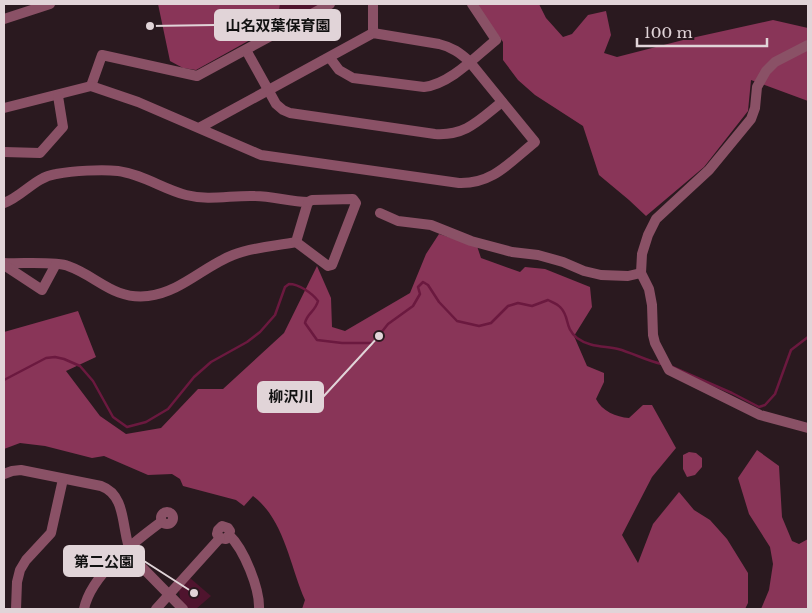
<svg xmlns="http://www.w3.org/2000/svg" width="812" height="613" viewBox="0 0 812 613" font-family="'Libre Baskerville','Noto Sans JP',serif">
  <rect width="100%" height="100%" fill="#2a191f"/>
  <g fill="#4f142e">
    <path d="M 280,4 L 324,4 L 276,29 Z"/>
    <path d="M 190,578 L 211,596 L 196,609 L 187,609 L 180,598 L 179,590 Z"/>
  </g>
  <g fill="#893558">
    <path d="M 158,4 L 280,4 L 276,29 L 250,40 L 196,70 L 183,68 L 170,61 Z"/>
    <path d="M 476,4 L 539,4 L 546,18 L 563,37 L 572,34 L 588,15 L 606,11 L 611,35 L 604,53 L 617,57 L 687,39 L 773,20 L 808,28 L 808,101 L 751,80 L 748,111 L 704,167 L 646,216 L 629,200 L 599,175 L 583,126 L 535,95 L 518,80 L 503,60 L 503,42 Z"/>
    <path d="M 439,234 L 477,246 L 481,258 L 520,272 L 525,267 L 545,269 L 590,287 L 592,307 L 574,336 L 587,366 L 604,373 L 604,382 L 596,399 C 602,411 616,417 629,418 L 643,405 L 652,405 L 676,448 L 652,477 L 622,535 L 638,563 L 653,524 L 679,492 L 694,510 L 710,520 L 727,539 L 748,573 L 748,603 L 745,609 L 302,609 L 305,600 C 290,566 284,519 253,496 L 244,506 L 236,500 L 183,486 L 180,479 L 172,474 L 148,475 L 104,456 L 92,458 L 45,446 L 20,443 L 4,449 L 4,332 L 78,311 L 96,357 L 66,371 L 100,416 L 126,434 L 161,428 L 198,389 L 223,389 L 284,333 L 317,266 L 331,298 L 332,327 L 345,331 L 410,293 L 426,254 Z"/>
    <path d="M 757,450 L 779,466 L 782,517 L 792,541 L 799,544 L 808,539 L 808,609 L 761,609 L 769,590 L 773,564 L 770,547 L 749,514 L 738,478 Z"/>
    <path d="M 689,452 L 696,453 L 702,458 L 702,467 L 695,475 L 687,477 L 683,469 L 683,455 Z"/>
  </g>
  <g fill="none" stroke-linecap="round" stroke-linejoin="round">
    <g stroke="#6b193f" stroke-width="2.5">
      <path d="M 670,366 L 732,393 L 759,407 L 765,405 L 775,394 L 791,350 L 808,337"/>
      <path d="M 4,380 L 46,358 L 55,357 L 64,359 L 80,366 L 93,381 L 113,417 L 127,427 L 146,422 L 168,409 L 194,377 L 211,362 L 247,342 L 260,332 L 275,315 L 285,287 L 289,284 C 299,284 312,293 318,301 C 315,312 307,313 305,323 L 317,340 L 342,343 L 373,343 L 388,324 L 413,306 L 420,294 L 418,287 L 423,282 L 428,285 L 439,302 L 457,321 L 479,326 L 491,323 L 508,306 L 518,303 L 532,306 L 548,300 C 552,302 558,304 561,308 C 570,318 564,327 577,338 C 589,347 604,346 618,349 C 633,353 647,361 662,364"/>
    </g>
    <g stroke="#8a5166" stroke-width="10">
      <path d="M 4,19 L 50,4"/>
      <path d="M 373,33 L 373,4"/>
      <path d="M 808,45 L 775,62 L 766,71 L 757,87 L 755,108 L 751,119 L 709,170 L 656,219 L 648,235 L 642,254 L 641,273 L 649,289 L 652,305 L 653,335 L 655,343 L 669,370 L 760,415 L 808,428"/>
      <path d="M 246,50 L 276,104 L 283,110 L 290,113 L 435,134 C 466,136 479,120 502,102"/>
      <path d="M 330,58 L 339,70 L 353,78 L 424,87 C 450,84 475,57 496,40 L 472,4"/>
      <path d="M 91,86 L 102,55 L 197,76 L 330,4"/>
      <path d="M 4,108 L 91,86 L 138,102 L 261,155 L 459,183 C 493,184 510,162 535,142 L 469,61 C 460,53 452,47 439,44 L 373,33 L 199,128"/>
      <path d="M 4,152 L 40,153 L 63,127 L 58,96"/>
      <path d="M 4,203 C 23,196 35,177 56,174 C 73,171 101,169 118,171 C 142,174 163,189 186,195 C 209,201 232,195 255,196 C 273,196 290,202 308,202 L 296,242 C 276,246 253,247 233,255 C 204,266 181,292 148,296 C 113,300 97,276 68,266 C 56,261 19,264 4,263"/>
      <path d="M 380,213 L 398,221 L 431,225 L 471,241 L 512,252 L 538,255 L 563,262 L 584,271 L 601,275 L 628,276 L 641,273"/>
      <path d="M 296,242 L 328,266 L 332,265 L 356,203 L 353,199 L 312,200 L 308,202"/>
      <path d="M 4,265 L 42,290 L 56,264"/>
      <path d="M 4,474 L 12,471 L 21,470 L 101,486 C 129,496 120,534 133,558 L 183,609"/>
      <circle cx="167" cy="518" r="6"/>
      <path d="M 229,535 L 226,539 L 220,538 L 217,534 L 218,530 L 222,526 L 228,528 L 230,531 L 229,535 C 244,549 260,589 259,609"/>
      <path d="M 16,609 L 17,582 L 20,570 L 26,560 L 51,533 L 63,479"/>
      <path d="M 84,609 C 91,575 134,542 161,522"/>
      <path d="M 156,609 L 220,538"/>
    </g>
  </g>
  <path fill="none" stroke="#e1d4d8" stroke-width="2" d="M150 26L215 25M379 336L323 397M194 593L144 561"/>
  <g fill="#e1d4d8" stroke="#2a191f" stroke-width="2">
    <circle cx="150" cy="26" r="5"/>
    <circle cx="379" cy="336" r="5"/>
    <circle cx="194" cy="593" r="5"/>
  </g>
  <g fill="#e1d4d8" stroke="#e1d4d8" stroke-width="2">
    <rect x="215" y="10" width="125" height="30" rx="5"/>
    <rect x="258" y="382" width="65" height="30" rx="5"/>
    <rect x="64" y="546" width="80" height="30" rx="5"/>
  </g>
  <g font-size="15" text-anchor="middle" font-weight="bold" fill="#111">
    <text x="278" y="31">山名双葉保育園</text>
    <text x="291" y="402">柳沢川</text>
    <text x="104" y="567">第二公園</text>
  </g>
  <rect width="812" height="613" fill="none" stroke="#e1d4d8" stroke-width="10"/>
  <path d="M637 38v8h130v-8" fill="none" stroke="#e1d4d8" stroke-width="2.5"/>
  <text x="644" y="38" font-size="15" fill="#e1d4d8" stroke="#2a191f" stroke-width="4" paint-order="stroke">100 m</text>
</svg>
